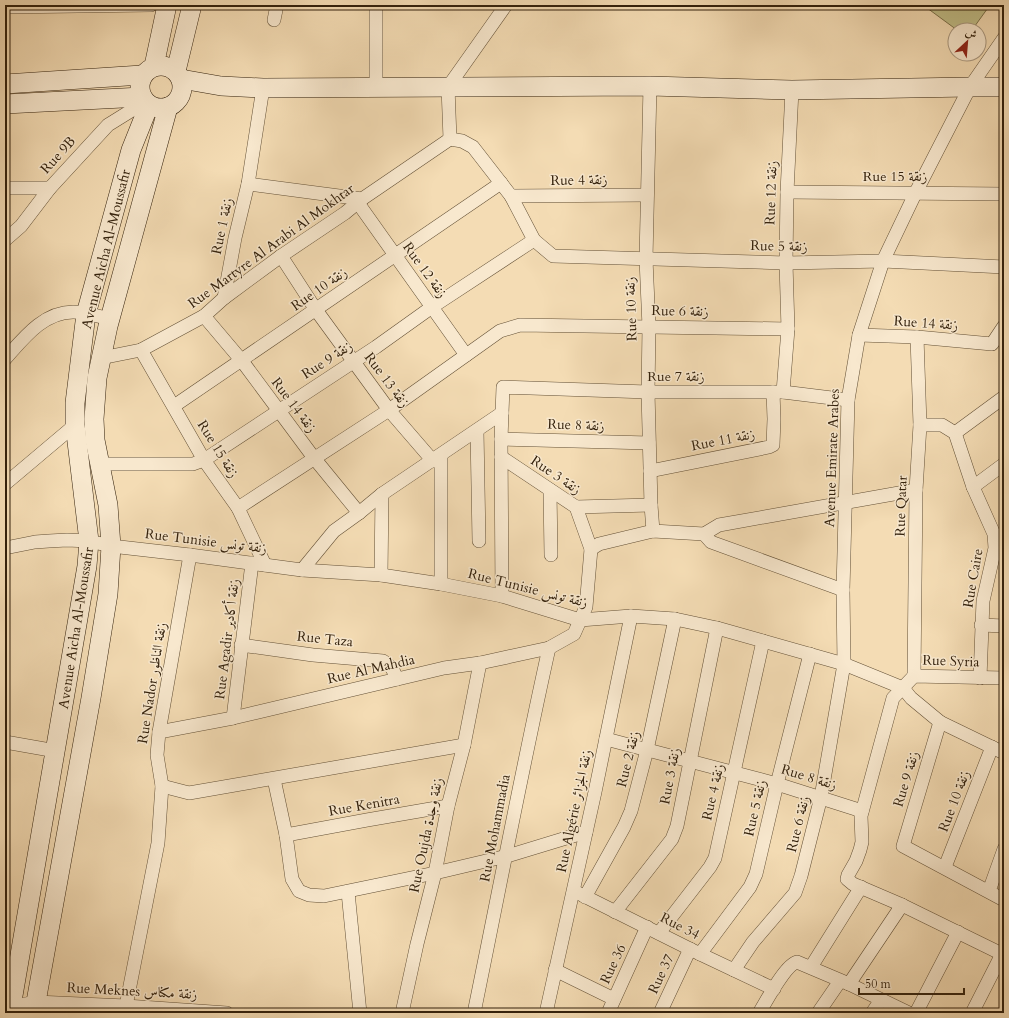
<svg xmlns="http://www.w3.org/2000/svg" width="1009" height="1018" viewBox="0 0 1009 1018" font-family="Cardo,Amiri,serif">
  <rect width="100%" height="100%" fill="#f4dcb4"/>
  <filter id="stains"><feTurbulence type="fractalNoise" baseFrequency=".005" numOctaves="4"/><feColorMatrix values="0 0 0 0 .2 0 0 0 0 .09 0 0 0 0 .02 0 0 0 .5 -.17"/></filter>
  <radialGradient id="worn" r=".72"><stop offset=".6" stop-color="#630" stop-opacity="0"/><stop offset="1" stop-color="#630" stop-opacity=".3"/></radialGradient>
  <path fill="#c1bf89" stroke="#7a704a" d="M 923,5 L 990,5 L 972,30 L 957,30 Z"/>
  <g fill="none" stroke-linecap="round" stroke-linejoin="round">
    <defs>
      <g id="street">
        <path d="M 506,5 L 448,87 L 450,139 L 462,141 L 473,147 L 511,196 L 534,240 L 553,256 L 786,263 L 883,261 L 1004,267"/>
        <path d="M 5,7 L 151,5"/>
        <path d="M 274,20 L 277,5"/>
        <path d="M 650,86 L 646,259 L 649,327 L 648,392 L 651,505 L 653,531"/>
        <path d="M 376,87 L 376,5"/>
        <path d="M 248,184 L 362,199"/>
        <path d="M 5,188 L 50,188"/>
        <path d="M 787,192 L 1004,194"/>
        <path d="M 511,196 L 647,195"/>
        <path d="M 358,203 L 466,355"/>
        <path d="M 5,240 L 21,226 L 50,188 L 108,125 L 145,102"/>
        <path d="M 281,256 L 316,310 L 389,410 L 433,461"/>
        <path d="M 224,298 L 235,238 L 248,184 L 263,88"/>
        <path d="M 204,316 L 242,361 L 314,458 L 359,513"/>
        <path d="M 859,335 L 917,337 L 992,344 L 1004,326"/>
        <path d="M 141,350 L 204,460 L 238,508 L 265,565"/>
        <path d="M 101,358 L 141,350 L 204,316 L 224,298 L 281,256 L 345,213 L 362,199 L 450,139"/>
        <path d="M 5,359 C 23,339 43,312 73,312 C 85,312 98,316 110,319"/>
        <path d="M 783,392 L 788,329 L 786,263 L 787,192 L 792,90"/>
        <path d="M 174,406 L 501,183"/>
        <path d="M 920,425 L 942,425 L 955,433 L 973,487 L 994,534 L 995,548 L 983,601 L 980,678"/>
        <path d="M 477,431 L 479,541"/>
        <path d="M 955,433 L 1004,397"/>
        <path d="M 501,439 L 649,443"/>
        <path d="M 100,464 L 193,464 L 204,460 L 376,347 L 432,307 L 534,240"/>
        <path d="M 650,471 L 769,447 L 773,445 L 774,419 L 773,392"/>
        <path d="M 5,484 L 75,425"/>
        <path d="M 973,487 L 1004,464"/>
        <path d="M 550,490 L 551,555"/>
        <path d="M 576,507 L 651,505"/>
        <path d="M 238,508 L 389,410 L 500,331 L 520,325 L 788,329"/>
        <path d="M 704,534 L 711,542 L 843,590"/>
        <path d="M 5,548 L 35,542 L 49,541 L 67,540 L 89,541 L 111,546 L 190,555 L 302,570 L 381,575 L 441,584 L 502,596 L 580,620 L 631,616 L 675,619 L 717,628 L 844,664 L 903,688 L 911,698 L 940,722 L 1004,753"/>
        <path d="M 591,549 L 599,544 L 653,531 L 704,534 L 719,525 L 916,490"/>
        <path d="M 302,570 L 334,531 L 359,513 L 382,494 L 502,413"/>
        <path d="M 381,575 L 382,494"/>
        <path d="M 441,584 L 441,455"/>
        <path d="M 502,596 L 501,439 L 503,387 L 648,392 L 783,392 L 848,400"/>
        <path d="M 981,625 L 1004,626"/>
        <path d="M 241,645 L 313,655 L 383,661 L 392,668 L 397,679"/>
        <path d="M 914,676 L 916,490 L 920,425 L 917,337"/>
        <path d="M 1004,678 L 914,676 L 893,698 L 861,816 L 862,842 L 860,850 L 856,861 L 848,875 L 847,879 L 853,884 L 902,905 L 1004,955"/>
        <path d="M 233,718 L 252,563"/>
        <path d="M 940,722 L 903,846 L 1004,900"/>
        <path d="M 159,732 L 233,718 L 444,668 L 480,663 L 549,648 L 574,634 L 586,607 L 591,549 L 576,507 L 501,457"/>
        <path d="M 606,739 L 777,784 L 862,811"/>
        <path d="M 5,742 L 56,751"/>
        <path d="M 274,779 L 286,835 L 292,879 L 299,891 L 309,895 L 324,896 L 435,873 L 507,856 L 586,832"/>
        <path d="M 162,786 L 189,793 L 464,745"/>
        <path d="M 286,835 L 367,820 L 448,806"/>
        <path d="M 945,867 L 992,747"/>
        <path d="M 989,891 L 1004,849"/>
        <path d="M 348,892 L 360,1013"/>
        <path d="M 578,893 L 700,954 L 774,989"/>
        <path d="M 585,897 L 624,827 L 631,811 L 647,750 L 675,619"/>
        <path d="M 615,912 L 672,839 L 677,826 L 717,628"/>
        <path d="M 659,933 L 710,867 L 715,858 L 763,641"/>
        <path d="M 700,954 L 750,887 L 756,874 L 777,784 L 810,654"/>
        <path d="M 811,967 L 861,887"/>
        <path d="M 555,970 L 614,999"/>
        <path d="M 734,970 L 753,942 L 795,893 L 801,876 L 821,797 L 844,664 L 843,590 L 848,400 L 859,335 L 883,261 L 916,192 L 970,87 L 1004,38"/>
        <path d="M 849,984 L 902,905"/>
        <path d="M 126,1006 L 158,843 L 162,786 L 157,755 L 159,732 L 190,555"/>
        <path d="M 5,1008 L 36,1002 L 126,1006 L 227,1013"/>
        <path d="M 402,1013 L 417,944 L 435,873 L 448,806 L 464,745 L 480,663"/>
        <path d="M 474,1013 C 499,891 522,769 549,648"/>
        <path d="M 546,1013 L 595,792 L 631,616"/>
        <path d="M 608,1013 L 647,927"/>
        <path d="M 660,1013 L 690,949"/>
        <path d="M 759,1013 C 766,1002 785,965 797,962 L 849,984 L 909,1013"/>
        <path d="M 818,1013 L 840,981"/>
        <path d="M 872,1013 L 881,1000"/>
        <path d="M 916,1013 L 958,932"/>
        <path d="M 972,1013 L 1002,954"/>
      </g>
      <g id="secondary">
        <circle cx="161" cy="87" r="21"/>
        <path d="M 154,66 L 167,5"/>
        <path d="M 176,71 L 192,5"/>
        <path d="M 181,79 L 221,86 L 263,88 L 650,86 L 792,90 L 970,87 L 1004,87"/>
        <path d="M 5,84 L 142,75"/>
        <path d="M 5,104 L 142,97"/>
        <path d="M 10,1013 L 87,566 L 89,541 L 75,425 L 75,403 L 86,314 L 131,150 L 149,105"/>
        <path d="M 34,1013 L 91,698 L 108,594 L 111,546 L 108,505 L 95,440 L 94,419 L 97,378 L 108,326 L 168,107"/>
      </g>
    </defs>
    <use href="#street" stroke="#635036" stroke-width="14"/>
    <use href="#secondary" stroke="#33210c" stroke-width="20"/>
    <use href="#street" stroke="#f8e8ce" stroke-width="13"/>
    <use href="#secondary" stroke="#f8e8ce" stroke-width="19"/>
  </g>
  <g text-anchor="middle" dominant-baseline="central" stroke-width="3" stroke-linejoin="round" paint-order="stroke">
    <g font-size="14" fill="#33210c" stroke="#f8e8ce">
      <text transform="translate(58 155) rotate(-48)">Rue 9B</text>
      <text x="895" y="176">Rue 15 زنقة</text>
      <text transform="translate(579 180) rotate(-1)">Rue 4 زنقة</text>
      <text transform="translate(771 193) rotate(-88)">Rue 12 زنقة</text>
      <text transform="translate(222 226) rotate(-78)">Rue 1 زنقة</text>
      <text transform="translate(271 246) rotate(-36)">Rue Martyre Al Arabi Al Mokhtar</text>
      <text transform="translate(779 246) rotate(1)">Rue 5 زنقة</text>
      <text transform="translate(106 249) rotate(-76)">Avenue Aicha Al-Moussafir</text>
      <text transform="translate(425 270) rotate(54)">Rue 12 زنقة</text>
      <text transform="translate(319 289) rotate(-35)">Rue 10 زنقة</text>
      <text transform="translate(631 309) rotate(-92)">Rue 10 زنقة</text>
      <text transform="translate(680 311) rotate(1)">Rue 6 زنقة</text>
      <text transform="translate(926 323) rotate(4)">Rue 14 زنقة</text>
      <text transform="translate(327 360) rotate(-33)">Rue 9 زنقة</text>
      <text x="676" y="376">Rue 7 زنقة</text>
      <text transform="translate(387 380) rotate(53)">Rue 13 زنقة</text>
      <text transform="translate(294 405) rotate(53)">Rue 14 زنقة</text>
      <text transform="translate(576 425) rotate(2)">Rue 8 زنقة</text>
      <text transform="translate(723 440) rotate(-11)">Rue 11 زنقة</text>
      <text transform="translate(218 449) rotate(58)">Rue 15 زنقة</text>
      <text transform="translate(832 458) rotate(-88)">Avenue Emirate Arabes</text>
      <text transform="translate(556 475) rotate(34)">Rue 3 زنقة</text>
      <text transform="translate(901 506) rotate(-88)">Rue Qatar</text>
      <text transform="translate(206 541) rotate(7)">Rue Tunisie زنقة تونس</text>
      <text transform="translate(973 578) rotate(-80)">Rue Caire</text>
      <text transform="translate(528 588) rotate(14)">Rue Tunisie زنقة تونس</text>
      <text transform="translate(76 628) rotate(-81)">Avenue Aicha Al-Moussafir</text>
      <text transform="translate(227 639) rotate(-83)">Rue Agadir زنقة أكادير</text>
      <text transform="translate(325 639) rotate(6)">Rue Taza</text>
      <text transform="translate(951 661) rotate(2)">Rue Syria</text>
      <text transform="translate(371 669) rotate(-13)">Rue Al Mahdia</text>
      <text transform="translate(152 683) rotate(-81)">Rue Nador زنقة الناظور</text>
      <text transform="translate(628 759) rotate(-76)">Rue 2 زنقة</text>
      <text transform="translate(670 776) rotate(-79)">Rue 3 زنقة</text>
      <text transform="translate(809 777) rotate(17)">Rue 8 زنقة</text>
      <text transform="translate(906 779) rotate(-73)">Rue 9 زنقة</text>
      <text transform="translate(713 792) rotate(-77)">Rue 4 زنقة</text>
      <text transform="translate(954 801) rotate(-69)">Rue 10 زنقة</text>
      <text transform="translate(364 805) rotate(-10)">Rue Kenitra</text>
      <text transform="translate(755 808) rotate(-77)">Rue 5 زنقة</text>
      <text transform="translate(574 811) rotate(-78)">Rue Algérie زنقة الجزائر</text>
      <text transform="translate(798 824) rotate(-76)">Rue 6 زنقة</text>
      <text transform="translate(495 828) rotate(-79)">Rue Mohammadia</text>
      <text transform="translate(426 835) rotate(-78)">Rue Oujda زنقة وجدة</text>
      <text transform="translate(680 926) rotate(27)">Rue 34</text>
      <text transform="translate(613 964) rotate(-65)">Rue 36</text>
      <text transform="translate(661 974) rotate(-65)">Rue 37</text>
      <text transform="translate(132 991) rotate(3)">Rue Meknes زنقة مكناس</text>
    </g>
  </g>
  <rect width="1009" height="1018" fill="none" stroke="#f4dcb4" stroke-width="20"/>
  <rect x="6" y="6" width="997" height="1006" fill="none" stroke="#33210c" stroke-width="2"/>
  <rect x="10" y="10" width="989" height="998" fill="none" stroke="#33210c"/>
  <g transform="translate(967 42) rotate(26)"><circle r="19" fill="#f8e8ce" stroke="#a99880"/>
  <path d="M0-3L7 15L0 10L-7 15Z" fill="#8f2418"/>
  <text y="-6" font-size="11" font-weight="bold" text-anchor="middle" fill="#33210c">ش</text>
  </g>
  <path d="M859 988v6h105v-6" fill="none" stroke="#33210c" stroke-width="2"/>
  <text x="865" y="988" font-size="12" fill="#33210c" stroke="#f8e8ce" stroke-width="3" paint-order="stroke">50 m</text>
  <rect width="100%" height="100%" filter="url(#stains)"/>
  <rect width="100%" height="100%" fill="url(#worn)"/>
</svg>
